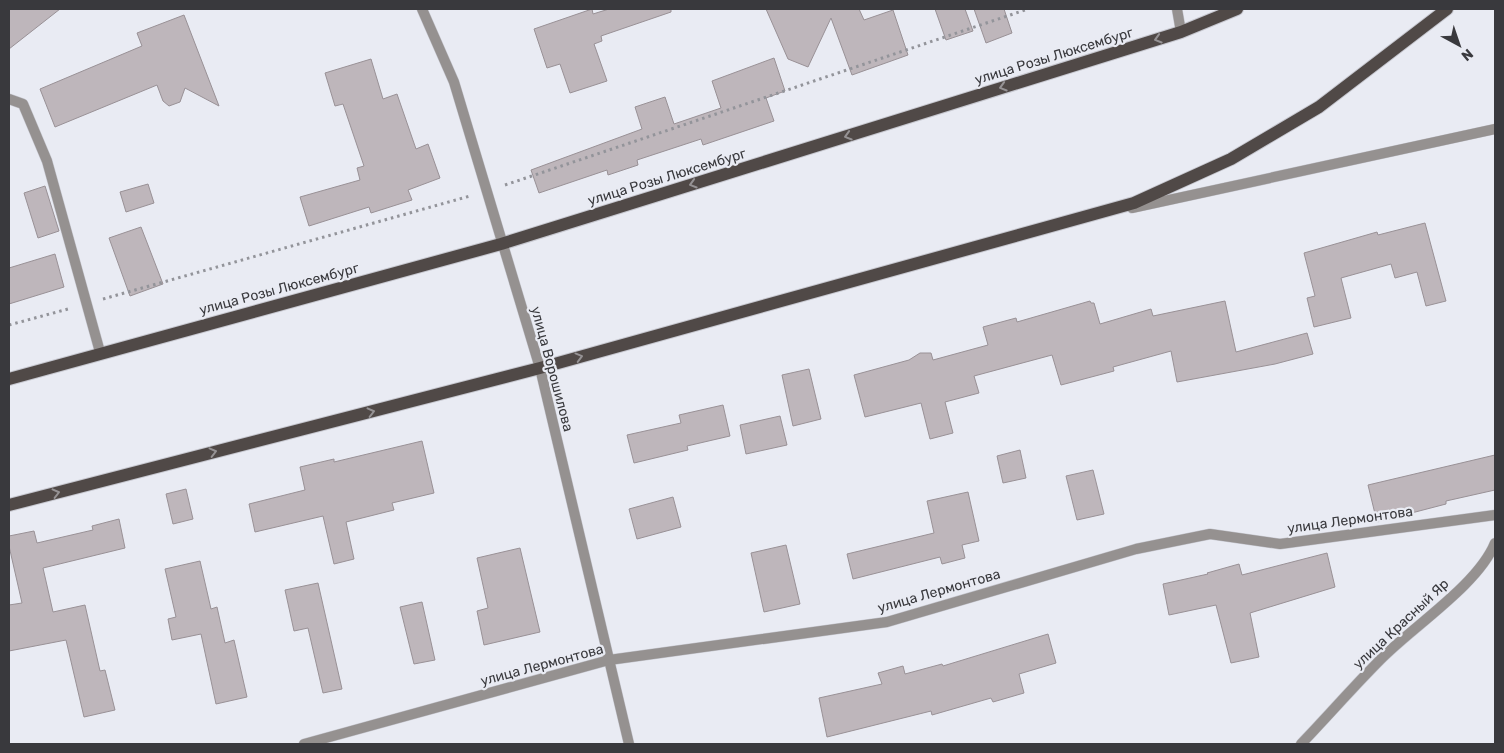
<svg xmlns="http://www.w3.org/2000/svg" width="1504" height="753" viewBox="0 0 1504 753" font-family="Rubik,sans-serif">
  <rect width="100%" height="100%" fill="#e9ebf3"/>
  <g fill="#beb6bb" stroke="#999196">
    <path d="M 9,9 L 60,9 L 9,49 Z"/>
    <path d="M 592,9 L 593,14 L 609,9 L 671,9 L 671,12 L 601,36 L 602,41 L 594,44 L 607,81 L 570,93 L 560,64 L 547,68 L 534,29 Z"/>
    <path d="M 766,9 L 859,9 L 864,20 L 893,10 L 908,55 L 852,75 L 831,18 L 808,67 L 788,59 Z"/>
    <path d="M 935,9 L 965,9 L 973,31 L 946,40 Z"/>
    <path d="M 974,9 L 1004,9 L 1012,33 L 986,43 Z"/>
    <path d="M 184,15 L 219,106 L 185,88 L 180,102 L 169,106 L 163,101 L 157,85 L 55,127 L 40,89 L 142,46 L 137,33 Z"/>
    <path d="M 774,58 L 785,91 L 766,98 L 774,121 L 703,145 L 701,139 L 637,160 L 638,165 L 608,175 L 607,170 L 539,193 L 531,170 L 642,129 L 635,107 L 665,97 L 674,124 L 721,108 L 712,81 Z"/>
    <path d="M 371,59 L 383,99 L 397,94 L 416,149 L 428,144 L 440,178 L 408,190 L 412,200 L 371,213 L 369,207 L 309,226 L 300,197 L 360,180 L 357,168 L 364,166 L 343,104 L 335,106 L 325,73 Z"/>
    <path d="M 148,184 L 154,203 L 126,212 L 120,192 Z"/>
    <path d="M 45,186 L 59,231 L 38,238 L 24,193 Z"/>
    <path d="M 1425,223 L 1446,301 L 1426,306 L 1417,272 L 1395,278 L 1391,264 L 1341,278 L 1351,318 L 1314,327 L 1307,298 L 1315,296 L 1304,253 L 1377,232 L 1378,235 Z"/>
    <path d="M 141,227 L 163,284 L 130,296 L 109,238 Z"/>
    <path d="M 55,254 L 64,287 L 9,304 L 9,268 Z"/>
    <path d="M 1090,301 L 1091,303 L 1094,303 L 1100,324 L 1151,309 L 1153,316 L 1225,301 L 1236,352 L 1307,333 L 1313,354 L 1275,364 L 1177,382 L 1171,351 L 1113,367 L 1114,371 L 1061,385 L 1052,355 L 974,376 L 979,393 L 945,402 L 953,433 L 930,439 L 921,403 L 865,417 L 854,375 L 909,360 L 920,353 L 931,353 L 933,360 L 988,345 L 983,327 L 1016,318 L 1017,322 Z"/>
    <path d="M 809,369 L 821,419 L 793,426 L 782,375 Z"/>
    <path d="M 723,405 L 730,436 L 687,446 L 688,450 L 634,463 L 627,435 L 681,423 L 679,415 Z"/>
    <path d="M 780,416 L 787,445 L 746,454 L 740,425 Z"/>
    <path d="M 422,441 L 434,493 L 392,503 L 394,510 L 346,522 L 354,559 L 334,564 L 323,516 L 255,532 L 249,504 L 305,490 L 300,467 L 334,459 L 334,462 Z"/>
    <path d="M 1020,450 L 1026,478 L 1003,483 L 997,456 Z"/>
    <path d="M 1495,455 L 1495,490 L 1446,501 L 1446,504 L 1377,522 L 1368,485 Z"/>
    <path d="M 1093,470 L 1104,514 L 1077,520 L 1066,476 Z"/>
    <path d="M 186,489 L 193,519 L 173,524 L 166,494 Z"/>
    <path d="M 968,492 L 979,541 L 962,545 L 965,558 L 942,564 L 940,557 L 853,579 L 847,554 L 934,533 L 927,501 Z"/>
    <path d="M 673,497 L 681,527 L 637,539 L 629,509 Z"/>
    <path d="M 119,519 L 125,548 L 43,568 L 53,612 L 85,605 L 100,671 L 105,670 L 115,710 L 84,717 L 66,640 L 9,651 L 9,605 L 22,603 L 9,546 L 9,536 L 34,531 L 37,543 L 93,530 L 92,526 Z"/>
    <path d="M 786,545 L 800,604 L 764,612 L 751,553 Z"/>
    <path d="M 520,548 L 540,632 L 484,645 L 477,611 L 488,608 L 477,558 Z"/>
    <path d="M 1327,553 L 1335,587 L 1250,613 L 1259,657 L 1231,663 L 1216,605 L 1169,615 L 1163,584 L 1208,574 L 1207,573 L 1239,564 L 1242,575 Z"/>
    <path d="M 200,561 L 211,609 L 217,607 L 225,643 L 234,640 L 247,697 L 216,704 L 201,634 L 172,640 L 168,619 L 176,617 L 165,569 Z"/>
    <path d="M 318,583 L 342,689 L 323,693 L 308,628 L 294,631 L 285,590 Z"/>
    <path d="M 422,602 L 435,660 L 414,664 L 400,607 Z"/>
    <path d="M 1048,634 L 1056,663 L 1019,674 L 1024,693 L 993,702 L 991,698 L 932,715 L 931,711 L 827,737 L 819,698 L 882,684 L 878,673 L 903,666 L 905,674 L 942,664 L 943,666 Z"/>
  </g>
  <g fill="none" stroke-linecap="round" stroke-linejoin="round">
    <defs>
      <path id="service" d="M 9,99 L 23,104 L 47,161 L 100,352"/>
      <g id="minor">
        <path d="M 422,9 L 454,82 L 540,368 L 629,744"/>
        <path d="M 1177,9 L 1181,32"/>
        <path d="M 1132,208 L 1495,129"/>
        <path d="M 304,744 L 609,660 L 887,622 L 1136,549 L 1210,534 L 1280,544 L 1495,515"/>
        <path d="M 1301,744 C 1327,717 1353,687 1380,660 C 1412,627 1478,585 1495,543"/>
      </g>
      <g id="primary">
        <path d="M 9,379 L 501,244 L 1181,32 L 1237,9"/>
        <path d="M 9,505 L 540,368 L 1134,203 L 1231,159 L 1319,107 L 1447,9"/>
      </g>
    </defs>
    <use href="#service" stroke="#c6c7cf" stroke-width="11"/>
    <use href="#minor" stroke="#c6c7cf" stroke-width="11"/>
    <use href="#primary" stroke="#c6c7cf" stroke-width="14"/>
    <g stroke="#93949a" stroke-width="3" stroke-dasharray="2.5 4" stroke-linecap="butt">
      <path d="M 505,185 L 1028,9"/>
      <path d="M 103,299 L 470,196"/>
      <path d="M 9,325 L 68,309"/>
    </g>
    <use href="#service" stroke="#959190" stroke-width="10"/>
    <use href="#minor" stroke="#959190" stroke-width="10"/>
    <use href="#primary" stroke="#504947" stroke-width="12"/>
  </g>
  <defs><path id="oneway-chevron" d="M-2-3.5L2.5 0L-2 3.5" fill="none" stroke-width="1.6" stroke-linecap="round" stroke-linejoin="round" transform="scale(1.25)"/></defs>
  <g stroke="#959294">
    <use href="#oneway-chevron" transform="translate(1158 39) rotate(163)"/>
    <use href="#oneway-chevron" transform="translate(1003 87) rotate(163)"/>
    <use href="#oneway-chevron" transform="translate(848 136) rotate(163)"/>
    <use href="#oneway-chevron" transform="translate(693 184) rotate(163)"/>
    <use href="#oneway-chevron" transform="translate(579 357) rotate(-15)"/>
    <use href="#oneway-chevron" transform="translate(371 412) rotate(-14)"/>
    <use href="#oneway-chevron" transform="translate(213 452) rotate(-14)"/>
    <use href="#oneway-chevron" transform="translate(56 493) rotate(-14)"/>
  </g>
  <g text-anchor="middle" dominant-baseline="central" stroke-width="4.5" stroke-linejoin="round" paint-order="stroke">
    <g font-size="14" fill="#39393d" stroke="#e9ebf3">
      <text transform="translate(1054 56) rotate(-17)">улица Розы Люксембург</text>
      <text transform="translate(667 177) rotate(-17)">улица Розы Люксембург</text>
      <text transform="translate(279 289) rotate(-15)">улица Розы Люксембург</text>
      <text transform="translate(552 369) rotate(75)">улица Ворошилова</text>
      <text transform="translate(1350 520) rotate(-8)">улица Лермонтова</text>
      <text transform="translate(939 591) rotate(-16)">улица Лермонтова</text>
      <text transform="translate(1401 624) rotate(-43)">улица Красный Яр</text>
      <text transform="translate(542 665) rotate(-15)">улица Лермонтова</text>
    </g>
  </g>
  <rect width="1504" height="753" fill="none" stroke="#39393d" stroke-width="20"/>
  <g transform="translate(1459 45) rotate(140)" stroke="#e9ebf3" stroke-width="4" paint-order="stroke">
  <path d="M0-4L9 19L0 12L-9 19Z" fill="#39393d"/>
  <text y="-8" font-size="14" font-weight="bold" text-anchor="middle" fill="#39393d">N</text>
  </g>
</svg>
